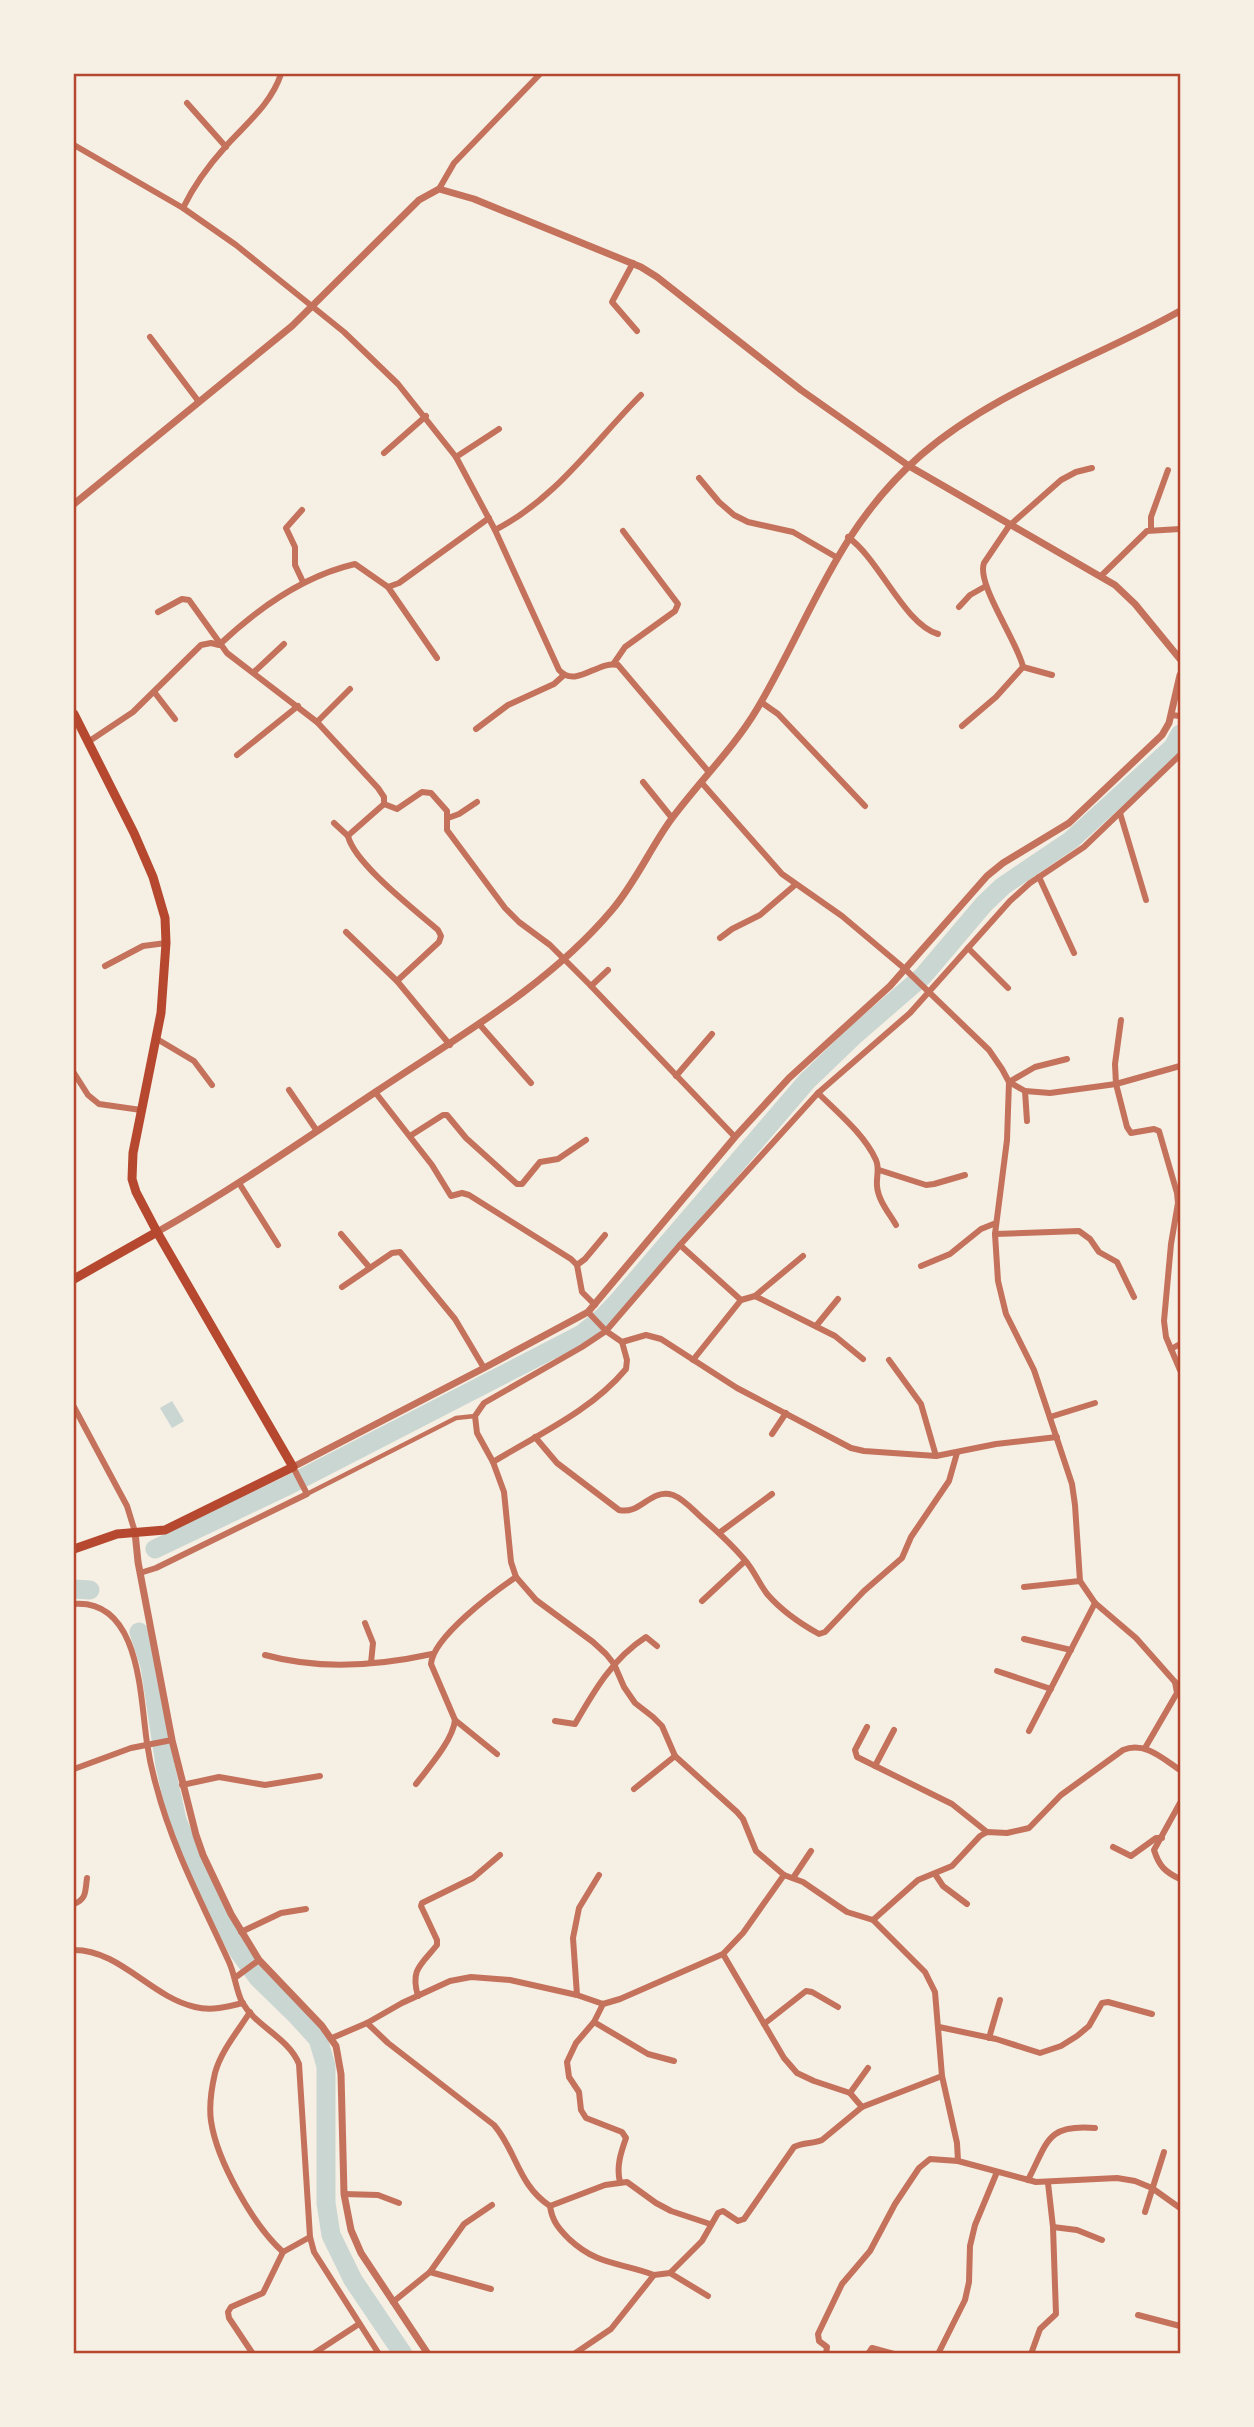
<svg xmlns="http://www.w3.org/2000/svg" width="1254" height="2427" viewBox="0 0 1254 2427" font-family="'PT Sans Narrow',sans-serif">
  <rect width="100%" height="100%" fill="#f6efe4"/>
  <path fill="#c9d6d2" d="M 172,1401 L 184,1421 L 172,1428 L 160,1408 Z"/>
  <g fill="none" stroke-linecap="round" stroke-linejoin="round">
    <g stroke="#c9d6d2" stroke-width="19">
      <path d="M 155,1549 L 285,1487 L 582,1334 L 603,1317 L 619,1300 L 807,1081 L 856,1034 L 923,976 L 984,904 L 1003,886 L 1071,840 L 1173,747 L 1180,734"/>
      <path d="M 74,1589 L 90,1590"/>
      <path d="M 139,1632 L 150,1666 L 165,1765 L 177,1820 L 201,1879 L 239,1952 L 258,1978 L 297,2016 L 318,2039 L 326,2066 L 326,2203 L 331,2235 L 353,2280 L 403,2354"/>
    </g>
    <path stroke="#c5725c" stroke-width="4.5" d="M 307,1494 L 456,1418 L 475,1416"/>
    <g stroke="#c5725c" stroke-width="6">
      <path d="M 187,103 L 226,147"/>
      <path d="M 74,145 L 183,208 L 236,245 L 344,332 L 398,384 L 456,457 L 495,530 L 559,670 C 576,689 598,660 618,665 L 708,771"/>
      <path d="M 439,189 L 454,163 L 540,74"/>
      <path d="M 183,208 C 194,185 209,165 226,146 C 247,123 271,104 281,74"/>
      <path d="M 633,263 L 612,302 L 637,331"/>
      <path d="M 150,337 L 199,402"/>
      <path d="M 384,453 L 426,416"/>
      <path d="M 456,457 L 499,429"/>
      <path d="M 699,478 L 719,502 L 734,515 L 748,522 L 793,532 L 836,557"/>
      <path d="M 302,510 L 286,528 L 295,547 L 295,565 L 303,582"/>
      <path d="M 1151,529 L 1151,517 L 1168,470"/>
      <path d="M 495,530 C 556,499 594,442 641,395"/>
      <path d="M 848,537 C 880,560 904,624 938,634"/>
      <path d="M 1101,576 L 1147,531 L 1180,529"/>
      <path d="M 388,587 L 437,658"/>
      <path d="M 959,607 L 970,595 L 986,586"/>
      <path d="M 158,612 L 182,599 L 189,600 L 227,653 L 317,722 L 378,788 L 384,797 L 384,804 L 397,809 L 422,792 L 431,793 L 447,811 L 447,830 L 505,908 L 519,922 L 550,945 L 591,986 L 735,1137"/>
      <path d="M 614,663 L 625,647 L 675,611 L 678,604 L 623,531"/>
      <path d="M 1023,667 L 1052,675"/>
      <path d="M 254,672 L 284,644"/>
      <path d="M 155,693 L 175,719"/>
      <path d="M 761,702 L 778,714 L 865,806"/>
      <path d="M 1171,715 L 1180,716"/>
      <path d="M 317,722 L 350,689"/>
      <path d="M 962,726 L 996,697 L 1023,667 C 1018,642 976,584 984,563 L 1009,526 L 1061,480 L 1076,472 L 1092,468"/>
      <path d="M 476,729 L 508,705 L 554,684 L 564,675"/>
      <path d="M 88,742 L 133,712 L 201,645 L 211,643 L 219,645 C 257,609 303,576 355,564 L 388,587 L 399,583 L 489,518"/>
      <path d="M 237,755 L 298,706"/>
      <path d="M 643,782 L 672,818"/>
      <path d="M 701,782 L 782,874 L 842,916 L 905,969 L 989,1050 L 1002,1069 L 1009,1082 L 1007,1140 L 995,1234 L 998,1281 L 1006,1314 L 1034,1370 L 1072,1484 L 1075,1505 L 1080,1581 L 1095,1603 L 1136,1638 L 1175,1682"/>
      <path d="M 384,804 L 351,833 L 348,836 C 354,863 416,911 438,930 L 441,936 L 439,942 L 397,981"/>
      <path d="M 1120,813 L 1146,900"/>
      <path d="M 448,818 L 459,814 L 477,802"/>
      <path d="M 334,823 L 348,836"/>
      <path d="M 1039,877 L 1074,953"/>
      <path d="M 346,932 L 397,981 L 450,1045"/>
      <path d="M 720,938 L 732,929 L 760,915 L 795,885"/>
      <path d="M 968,948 L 1008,988"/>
      <path d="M 105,966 L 143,946 L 166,943"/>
      <path d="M 591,986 L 608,970"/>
      <path d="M 1121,1020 L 1115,1064 L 1116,1084 L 1127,1127 L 1131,1133 L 1154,1129 L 1159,1131 L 1177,1193 L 1178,1203 L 1171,1244 L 1164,1321 L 1166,1337 L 1180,1370"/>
      <path d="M 480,1025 L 531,1083"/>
      <path d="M 157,1039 L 194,1061 L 212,1085"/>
      <path d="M 1067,1059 L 1035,1067 L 1009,1082 L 1025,1091 L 1050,1093 L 1116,1084 L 1180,1066"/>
      <path d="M 74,1073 L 88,1095 L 99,1104 L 141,1110"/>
      <path d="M 676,1076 L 712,1034"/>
      <path d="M 289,1090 L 317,1131"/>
      <path d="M 1025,1091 L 1027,1121"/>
      <path d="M 375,1092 L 432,1165 L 451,1196 L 462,1193 L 469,1195 L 571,1259 L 577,1265 L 582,1292 L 595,1305"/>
      <path d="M 818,1093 C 838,1113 864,1134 876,1160 C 880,1170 876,1176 877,1186 C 878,1200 889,1213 896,1225"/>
      <path d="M 410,1136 L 443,1115 L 447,1115 L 466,1138 L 517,1184 L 522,1184 L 540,1162 L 558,1159 L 586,1140"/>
      <path d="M 879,1170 L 926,1185 L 934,1184 L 965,1175"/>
      <path d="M 239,1183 L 278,1245"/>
      <path d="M 341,1234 L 370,1268"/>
      <path d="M 995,1234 L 1079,1231 L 1090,1239 L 1099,1252 L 1117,1262 L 1134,1297"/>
      <path d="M 680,1245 L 741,1300 L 755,1296 L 835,1336 L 863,1359"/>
      <path d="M 577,1265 L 585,1259 L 605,1235"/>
      <path d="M 921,1266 L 950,1254 L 981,1229 L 996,1223"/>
      <path d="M 342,1287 L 392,1253 L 400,1252 L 455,1319 L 484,1368"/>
      <path d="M 755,1296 L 803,1256"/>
      <path d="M 588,1312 L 606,1331 L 622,1342 L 646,1335 L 661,1339 L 737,1388 L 851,1448 L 864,1451 L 936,1456 L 996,1444 L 1057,1437"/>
      <path d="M 816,1326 L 838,1299"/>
      <path d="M 1171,1349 L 1180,1344"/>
      <path d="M 693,1360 L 741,1300"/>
      <path d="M 889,1360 L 921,1404 L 936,1456"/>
      <path d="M 74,1407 L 127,1506 L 135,1532"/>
      <path d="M 1050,1417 L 1095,1403"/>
      <path d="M 772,1434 L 786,1413"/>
      <path d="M 535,1437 L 557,1463 L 619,1510 C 641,1515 650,1488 673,1495 C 684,1499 694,1511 702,1518 C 717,1531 732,1545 744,1559 C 754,1570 759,1584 768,1595 C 782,1611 801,1624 819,1634 L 825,1632 L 864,1591 L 902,1558 L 911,1537 L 949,1481 L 957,1453"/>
      <path d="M 493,1462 C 539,1434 591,1411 626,1369 L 627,1360 L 622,1342"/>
      <path d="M 719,1533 L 772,1494"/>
      <path d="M 140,1573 L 156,1568 L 307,1494 L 293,1467"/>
      <path d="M 1024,1587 L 1080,1581"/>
      <path d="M 702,1601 L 745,1561"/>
      <path d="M 74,1604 C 141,1599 140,1698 147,1743 C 149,1757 152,1771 156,1785 C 172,1847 202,1903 229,1962 C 235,1975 236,1990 242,2002 C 256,2027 288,2037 299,2064 L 310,2237 L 314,2252 L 379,2354"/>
      <path d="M 365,1623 L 373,1643 L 371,1663"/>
      <path d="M 1024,1639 L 1071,1650"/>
      <path d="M 265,1655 C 319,1670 377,1666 432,1654"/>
      <path d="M 997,1671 L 1051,1689"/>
      <path d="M 455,1720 L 497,1754"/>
      <path d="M 555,1721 L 575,1724 C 594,1691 613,1658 646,1637 L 657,1646"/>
      <path d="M 867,1727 L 855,1750 L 857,1757 L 952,1804 L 987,1832"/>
      <path d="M 1029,1731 L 1095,1603"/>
      <path d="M 1145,1748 L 1177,1693 L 1175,1682"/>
      <path d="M 875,1766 L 894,1730"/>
      <path d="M 74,1769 L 131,1748 L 172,1740"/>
      <path d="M 416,1784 C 429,1767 453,1740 455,1720 L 431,1664 C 433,1637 494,1592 516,1577"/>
      <path d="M 182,1785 L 219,1777 L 265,1785 L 320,1776"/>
      <path d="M 634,1789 L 675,1756"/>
      <path d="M 1180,1803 L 1154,1850 C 1159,1866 1165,1872 1180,1879"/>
      <path d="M 1113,1847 L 1131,1856 L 1156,1838 L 1162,1838"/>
      <path d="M 935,1874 L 943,1886 L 967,1904"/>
      <path d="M 784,1875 L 756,1851 L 743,1819 L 737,1812 L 675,1756 L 662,1726 L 653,1717 L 635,1703 L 624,1687 L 614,1664 L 606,1654 L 593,1642 L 536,1600 L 516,1577 L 511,1562 L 504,1492 L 493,1462 L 477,1433 L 475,1416 L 484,1403 L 582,1347 L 606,1331 L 680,1245 L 818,1093 L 910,1013 L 1010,901 L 1030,883 L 1084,847 L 1180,755"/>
      <path d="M 793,1878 L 811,1851"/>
      <path d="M 74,1904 C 87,1899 85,1891 87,1878"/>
      <path d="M 873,1920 L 925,1972 L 935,1992 L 942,2076 L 957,2143 L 958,2161 L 1036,2182 L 1117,2178 L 1135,2181 L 1152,2188 L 1180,2208"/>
      <path d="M 241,1932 L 281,1913 L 306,1909"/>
      <path d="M 74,1950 C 120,1950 151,1997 195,2007 C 211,2011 227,2007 243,2003"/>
      <path d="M 723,1954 L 784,2058 L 797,2073 L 814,2081 L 850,2093 L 862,2107"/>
      <path d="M 236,1977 L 259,1960"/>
      <path d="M 577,1995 L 573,1938 L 579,1908 L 599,1875"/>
      <path d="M 418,1996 C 410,1969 421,1965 437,1945 L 437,1940 L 421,1906 L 422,1903 L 473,1878 L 500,1855"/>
      <path d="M 603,2004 L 594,2022 L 576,2043 L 567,2062 L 569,2077 L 579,2092 L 581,2110 L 586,2118 L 622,2132 L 626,2138 C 621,2152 616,2167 620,2182"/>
      <path d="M 250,2012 C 238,2031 221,2051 215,2073 C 212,2086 209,2107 211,2121 C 217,2161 253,2225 283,2252"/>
      <path d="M 594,2022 L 648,2054 L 674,2061"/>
      <path d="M 367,2023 L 388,2043 L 494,2125 C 517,2152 518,2185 550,2206 C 552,2221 559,2229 569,2239 C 598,2266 620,2262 654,2275"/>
      <path d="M 764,2024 L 806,1991 L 812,1992 L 838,2007"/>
      <path d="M 939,2027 L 996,2039 L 1040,2053 L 1061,2046 L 1077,2036 L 1089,2026 L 1102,2003 L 1108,2002 L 1152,2014"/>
      <path d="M 332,2038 L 367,2023 L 402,2003 L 450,1981 L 471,1977 L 510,1980 L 577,1995 L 603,2004 L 620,1999 L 723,1954 L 743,1933 L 784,1875 L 803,1882 L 847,1912 L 873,1920 L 918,1880 L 952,1866 L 980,1836 L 987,1832 L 1007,1833 L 1029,1828 L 1061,1795 L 1123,1750 C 1145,1741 1163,1759 1180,1770"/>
      <path d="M 989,2038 L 1000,2000"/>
      <path d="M 850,2093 L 868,2068"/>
      <path d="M 1028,2180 C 1048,2142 1046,2124 1095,2128"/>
      <path d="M 344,2194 L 378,2195 L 399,2203"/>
      <path d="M 550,2206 L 605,2185 L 627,2182 L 656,2203 L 671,2211 L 710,2224"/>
      <path d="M 1145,2212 L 1164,2152"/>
      <path d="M 1053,2227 L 1077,2230 L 1102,2240"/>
      <path d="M 430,2272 L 491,2289"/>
      <path d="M 670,2273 L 708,2296"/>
      <path d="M 393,2302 L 430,2272 L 464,2224 L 492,2205"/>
      <path d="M 1138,2315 L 1180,2326"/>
      <path d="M 253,2354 L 229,2318 L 228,2312 L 231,2307 L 263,2293 L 283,2252 L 310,2237"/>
      <path d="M 313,2354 L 359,2324"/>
      <path d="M 574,2354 L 611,2329 L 654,2275 L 670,2273 L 702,2241 L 718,2213 L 723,2211 L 738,2221 L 744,2219 L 794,2147 C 804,2142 813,2144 822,2140 L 862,2107 L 942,2076"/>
      <path d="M 826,2354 L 827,2347 L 819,2341 L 818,2334 L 842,2284 L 870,2251 L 895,2204 L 919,2168 L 930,2159 L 958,2161"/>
      <path d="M 868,2354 L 872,2348 L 894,2354"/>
      <path d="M 938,2354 L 965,2300 L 969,2282 L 970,2246 L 975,2225 L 997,2172"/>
      <path d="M 1031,2354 L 1040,2329 L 1056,2314 L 1053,2227 L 1048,2183"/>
    </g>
    <g stroke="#c5725c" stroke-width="7">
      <path d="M 74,504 L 292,326 L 419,200 L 439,189 L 474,199 L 641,267 L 657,277 L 801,390 L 909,466 L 1115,585 L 1135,604 L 1180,659"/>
      <path d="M 157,1232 C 233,1189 305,1139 377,1091 C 459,1036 548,986 612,910 C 635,883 650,849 670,821 C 697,784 734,748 757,709 C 812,616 836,529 921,455 C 996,390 1095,359 1180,311"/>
      <path d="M 293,1467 L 484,1368 L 588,1312 L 735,1137 L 789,1078 L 890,986 L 987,876 L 1003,863 L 1069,823 L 1162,735 L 1169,723 L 1180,675"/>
      <path d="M 135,1532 L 138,1562 L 172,1740 L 196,1835 L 203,1855 L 231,1914 L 259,1960 L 322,2026 L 336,2046 L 341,2074 L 344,2194 L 351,2230 L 361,2253 L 428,2354"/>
    </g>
    <g stroke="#b5482f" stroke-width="9">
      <path d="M 74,714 L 134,833 L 153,877 L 165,918 L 166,943 L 161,1013 L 133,1153 L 132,1179 L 136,1192 L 157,1232 L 293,1467 L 165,1530 L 117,1534 L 74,1549"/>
      <path d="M 74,1279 L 157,1232"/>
    </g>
  </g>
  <rect width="1254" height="2427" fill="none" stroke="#f6efe4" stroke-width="150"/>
  <rect x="75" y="75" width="1104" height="2277" fill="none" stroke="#b5482f" stroke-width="2.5"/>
</svg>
